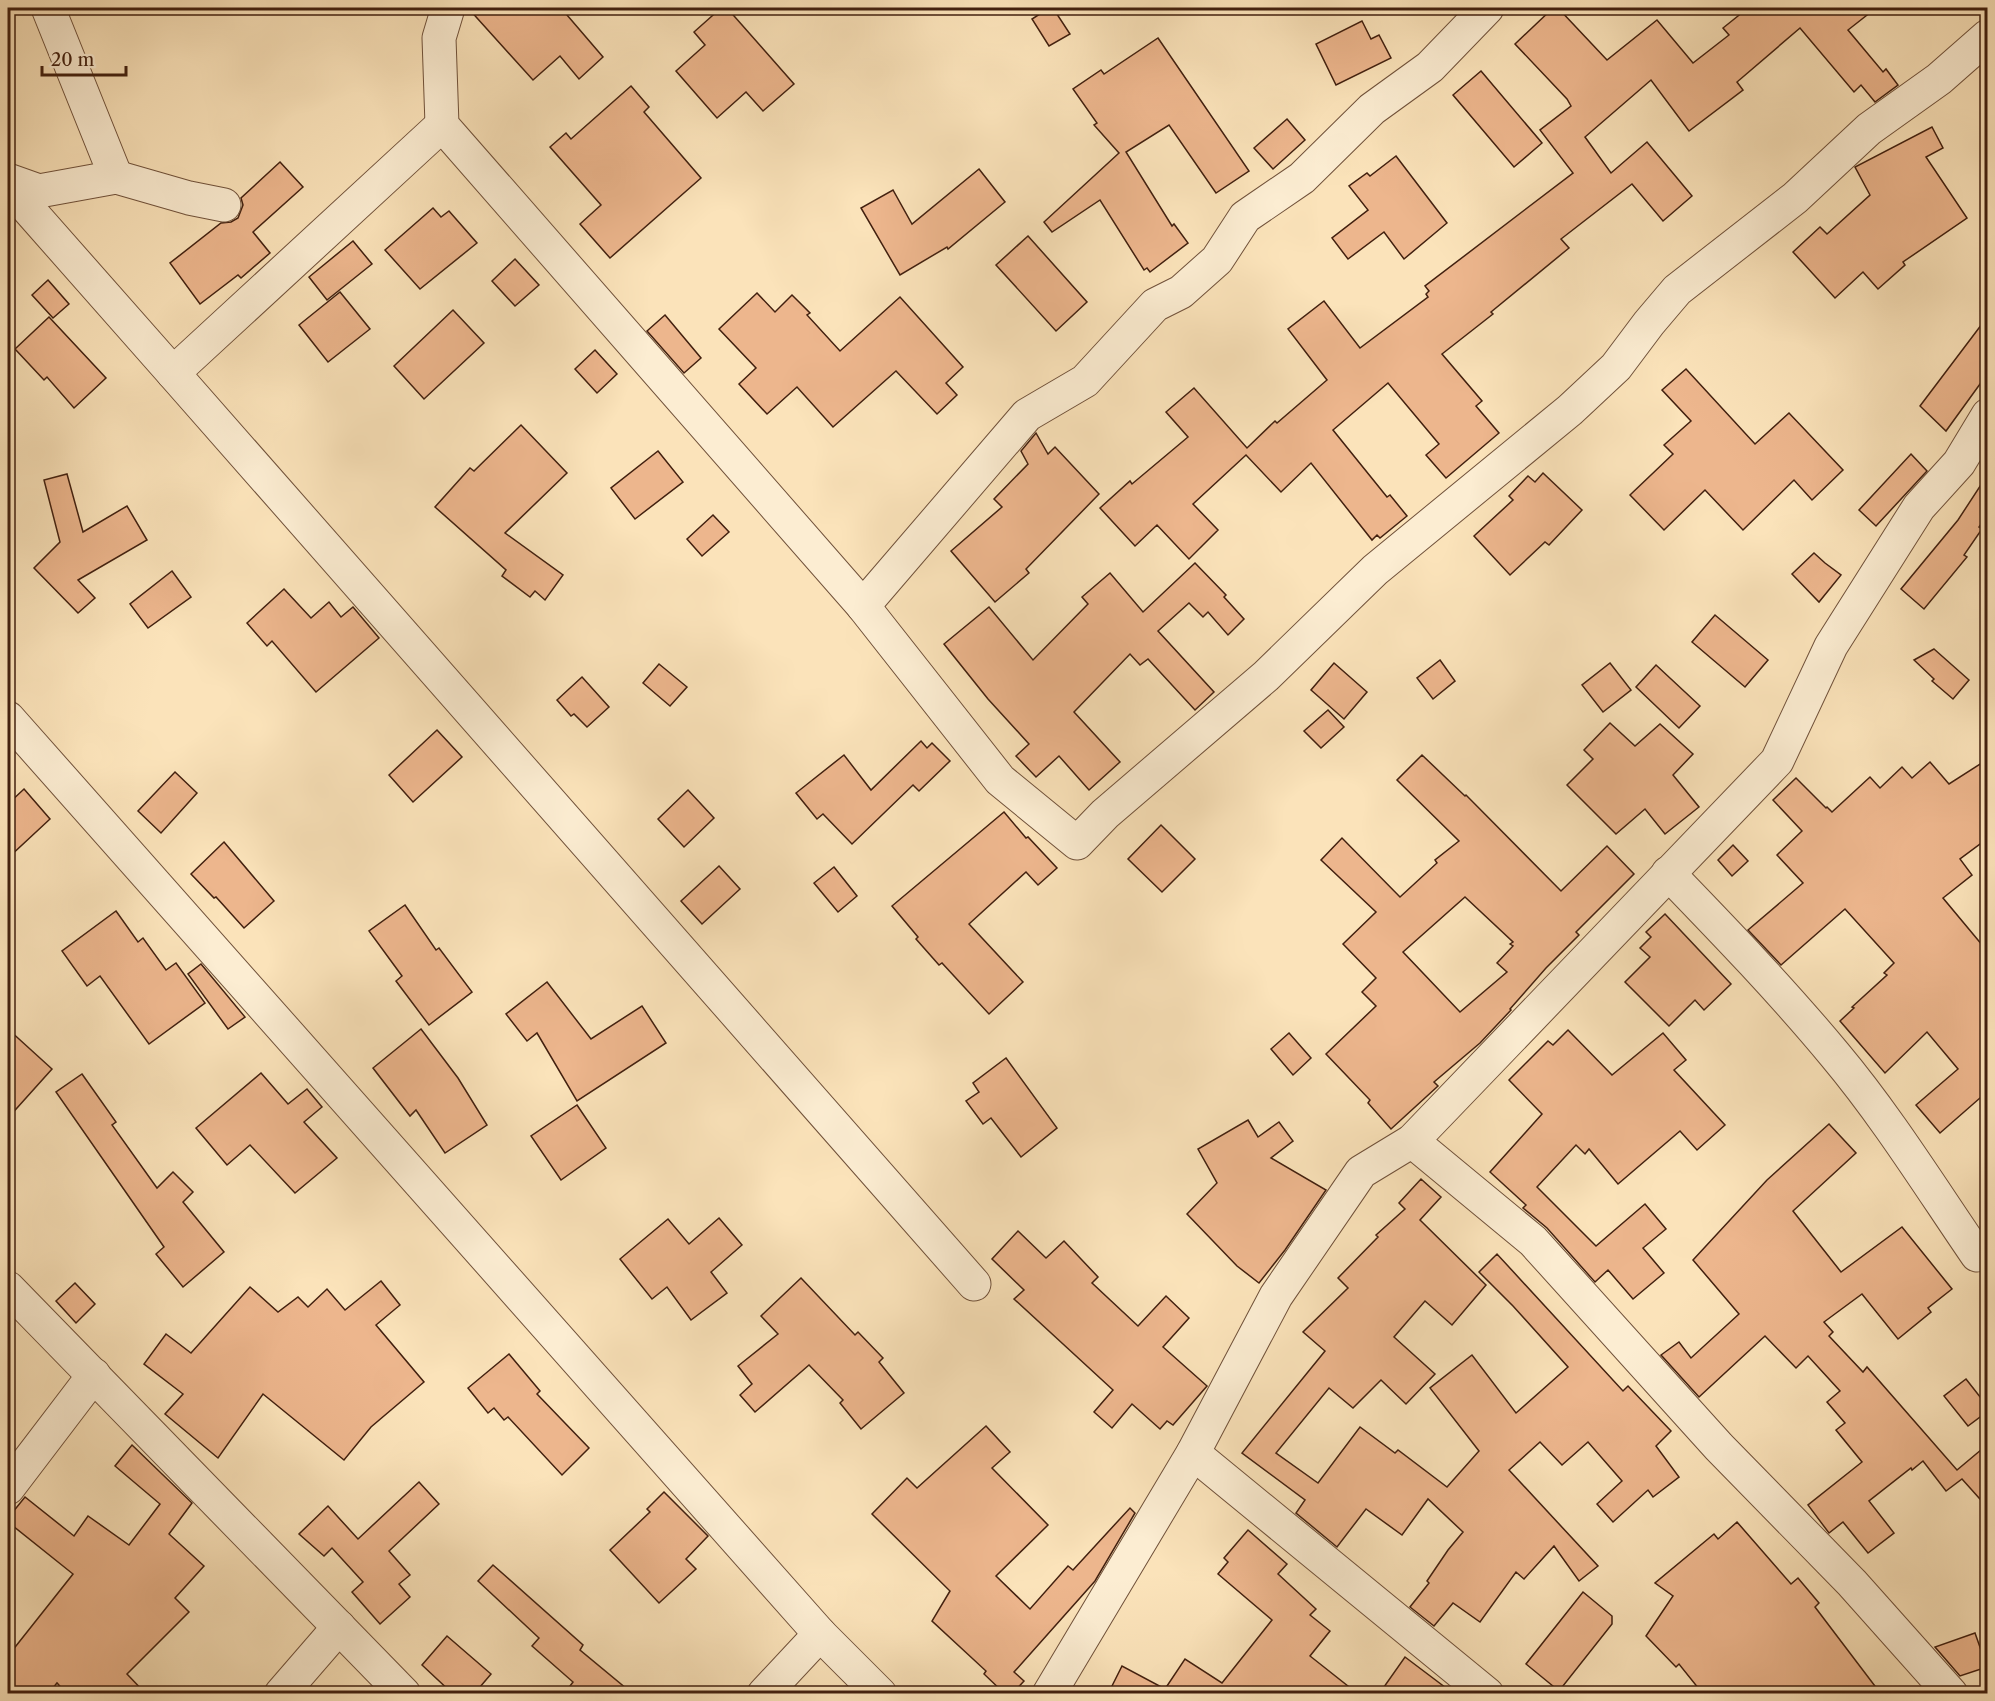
<svg xmlns="http://www.w3.org/2000/svg" width="1995" height="1701" viewBox="0 0 1995 1701" font-family="'Libre Caslon Text',serif">
  <rect width="100%" height="100%" fill="#fbe3ba"/>
  <filter id="stains"><feTurbulence type="fractalNoise" baseFrequency=".00333" numOctaves="4"/><feColorMatrix values="0 0 0 0 .2 0 0 0 0 .09 0 0 0 0 .02 0 0 0 .5 -.17"/></filter>
  <radialGradient id="worn" r=".72"><stop offset=".6" stop-color="#630" stop-opacity="0"/><stop offset="1" stop-color="#630" stop-opacity=".3"/></radialGradient>
  <g fill="#edb68d" stroke="#42200f" stroke-width="1.5" fill-rule="evenodd">
    <path d="M 468,8 L 561,8 L 603,57 L 579,79 L 560,56 L 533,80 Z"/>
    <path d="M 721,8 L 727,8 L 794,84 L 763,111 L 746,92 L 717,118 L 676,71 L 705,45 L 694,32 Z"/>
    <path d="M 1049,8 L 1053,8 L 1070,34 L 1049,46 L 1032,19 Z"/>
    <path d="M 1553,8 L 1558,8 L 1607,60 L 1657,20 L 1693,63 L 1729,35 L 1723,28 L 1748,8 L 1876,8 L 1848,30 L 1883,72 L 1886,69 L 1898,85 L 1875,102 L 1861,85 L 1854,92 L 1800,28 L 1737,82 L 1743,90 L 1689,131 L 1651,80 L 1585,137 L 1611,173 L 1647,142 L 1692,196 L 1663,221 L 1632,184 L 1561,239 L 1569,248 L 1491,312 L 1493,314 L 1442,354 L 1482,401 L 1476,406 L 1499,433 L 1446,478 L 1426,455 L 1439,444 L 1388,383 L 1333,430 L 1387,497 L 1390,495 L 1407,516 L 1380,538 L 1377,535 L 1372,540 L 1311,463 L 1281,492 L 1246,455 L 1193,504 L 1218,530 L 1189,559 L 1157,525 L 1135,546 L 1100,508 L 1130,481 L 1132,484 L 1188,437 L 1166,412 L 1194,388 L 1247,448 L 1275,421 L 1277,423 L 1327,380 L 1288,329 L 1324,301 L 1360,348 L 1428,297 L 1426,294 L 1429,291 L 1425,286 L 1573,173 L 1540,130 L 1571,106 L 1567,99 L 1515,44 Z"/>
    <path d="M 1362,21 L 1371,39 L 1379,35 L 1391,58 L 1336,85 L 1316,44 Z"/>
    <path d="M 1158,38 L 1249,171 L 1216,193 L 1169,125 L 1126,152 L 1172,226 L 1174,224 L 1188,243 L 1150,272 L 1147,268 L 1144,270 L 1100,200 L 1052,232 L 1044,222 L 1119,153 L 1094,125 L 1097,123 L 1073,89 L 1101,70 L 1104,74 Z"/>
    <path d="M 1481,71 L 1542,143 L 1514,167 L 1453,95 Z"/>
    <path d="M 631,86 L 649,107 L 644,112 L 701,178 L 610,258 L 580,224 L 601,205 L 550,147 L 566,133 L 571,139 Z"/>
    <path d="M 1287,119 L 1305,140 L 1273,169 L 1254,148 Z"/>
    <path d="M 1932,127 L 1943,148 L 1926,157 L 1967,218 L 1903,262 L 1905,265 L 1878,289 L 1863,272 L 1835,298 L 1793,252 L 1820,227 L 1827,234 L 1870,195 L 1855,167 Z"/>
    <path d="M 1396,156 L 1447,223 L 1404,259 L 1384,232 L 1348,259 L 1332,238 L 1368,210 L 1349,186 L 1367,173 L 1370,176 Z"/>
    <path d="M 280,162 L 303,187 L 253,232 L 270,253 L 241,278 L 238,275 L 200,304 L 170,263 L 221,223 L 231,222 L 238,218 L 243,205 L 241,198 Z"/>
    <path d="M 979,169 L 1005,202 L 948,249 L 947,247 L 900,275 L 861,208 L 893,190 L 912,224 Z"/>
    <path d="M 433,208 L 441,217 L 449,211 L 477,243 L 420,289 L 385,250 Z"/>
    <path d="M 1028,236 L 1087,302 L 1056,331 L 996,265 Z"/>
    <path d="M 353,241 L 372,264 L 327,300 L 309,277 Z"/>
    <path d="M 515,259 L 539,285 L 515,306 L 492,281 Z"/>
    <path d="M 48,280 L 69,304 L 53,318 L 32,295 Z"/>
    <path d="M 340,292 L 370,329 L 328,362 L 299,325 Z"/>
    <path d="M 757,293 L 775,312 L 792,295 L 810,313 L 807,315 L 840,351 L 900,297 L 963,367 L 946,383 L 957,395 L 937,414 L 896,371 L 833,427 L 797,387 L 767,414 L 739,384 L 756,368 L 719,329 Z"/>
    <path d="M 453,310 L 484,343 L 424,399 L 394,366 Z"/>
    <path d="M 665,315 L 701,358 L 684,373 L 647,331 Z"/>
    <path d="M 1988,316 L 1988,373 L 1946,431 L 1920,406 Z"/>
    <path d="M 49,317 L 106,378 L 74,408 L 47,377 L 44,380 L 15,349 Z"/>
    <path d="M 595,350 L 617,374 L 597,393 L 575,369 Z"/>
    <path d="M 1686,369 L 1755,444 L 1789,413 L 1843,470 L 1812,500 L 1794,480 L 1743,530 L 1705,490 L 1664,530 L 1630,495 L 1673,454 L 1664,445 L 1691,421 L 1662,390 Z"/>
    <path d="M 521,425 L 567,473 L 505,533 L 563,575 L 545,600 L 535,591 L 530,597 L 502,576 L 506,570 L 435,507 L 470,468 L 474,471 Z"/>
    <path d="M 1036,433 L 1048,454 L 1055,447 L 1099,494 L 1026,569 L 1029,573 L 995,602 L 951,551 L 1002,507 L 994,499 L 1028,464 L 1021,451 Z"/>
    <path d="M 658,451 L 683,482 L 635,519 L 611,488 Z"/>
    <path d="M 1911,454 L 1927,471 L 1876,526 L 1859,510 Z"/>
    <path d="M 1543,473 L 1582,510 L 1549,545 L 1545,542 L 1510,575 L 1474,536 L 1513,500 L 1509,496 L 1528,476 L 1535,482 Z"/>
    <path d="M 67,474 L 83,532 L 127,506 L 147,540 L 78,580 L 95,598 L 78,613 L 34,568 L 60,542 L 44,480 Z"/>
    <path d="M 1988,474 L 1988,514 L 1979,527 L 1982,529 L 1964,555 L 1967,557 L 1924,609 L 1901,589 L 1958,520 Z"/>
    <path d="M 713,515 L 729,532 L 702,556 L 687,539 Z"/>
    <path d="M 1814,553 L 1825,563 L 1841,575 L 1819,602 L 1792,574 Z"/>
    <path d="M 1195,563 L 1226,595 L 1224,597 L 1244,619 L 1228,635 L 1208,612 L 1203,617 L 1189,603 L 1158,631 L 1214,692 L 1195,710 L 1148,659 L 1140,665 L 1130,654 L 1074,712 L 1120,762 L 1089,790 L 1059,756 L 1036,777 L 1016,756 L 1029,744 L 988,699 L 944,644 L 989,607 L 1033,660 L 1088,604 L 1082,597 L 1110,573 L 1143,612 Z"/>
    <path d="M 172,571 L 191,597 L 148,628 L 130,604 Z"/>
    <path d="M 284,589 L 311,618 L 329,602 L 341,617 L 353,607 L 379,638 L 316,692 L 272,641 L 267,646 L 247,623 Z"/>
    <path d="M 1715,615 L 1768,660 L 1745,687 L 1692,642 Z"/>
    <path d="M 1934,649 L 1969,680 L 1953,699 L 1932,681 L 1934,679 L 1914,660 Z"/>
    <path d="M 1440,660 L 1455,681 L 1433,699 L 1417,678 Z"/>
    <path d="M 1334,663 L 1367,692 L 1344,719 L 1311,690 Z"/>
    <path d="M 1610,663 L 1631,690 L 1603,712 L 1582,685 Z"/>
    <path d="M 659,664 L 687,687 L 670,706 L 643,683 Z"/>
    <path d="M 1656,665 L 1700,706 L 1679,728 L 1636,687 Z"/>
    <path d="M 582,677 L 609,707 L 587,727 L 574,714 L 571,716 L 557,700 Z"/>
    <path d="M 1328,710 L 1344,727 L 1321,748 L 1304,731 Z"/>
    <path d="M 1610,723 L 1635,746 L 1660,724 L 1693,754 L 1673,775 L 1699,807 L 1665,834 L 1645,809 L 1616,834 L 1567,785 L 1593,759 L 1584,750 Z"/>
    <path d="M 437,730 L 462,757 L 413,802 L 389,775 Z"/>
    <path d="M 921,741 L 927,748 L 932,743 L 950,761 L 919,791 L 913,785 L 852,844 L 823,814 L 817,819 L 796,793 L 844,755 L 871,790 Z"/>
    <path d="M 1422,755 L 1465,796 L 1466,795 L 1561,891 L 1607,846 L 1634,874 L 1576,932 L 1579,935 L 1546,968 L 1510,1009 L 1511,1010 L 1480,1043 L 1434,1082 L 1438,1086 L 1391,1129 L 1368,1103 L 1370,1100 L 1326,1054 L 1376,1006 L 1362,992 L 1376,978 L 1343,944 L 1376,912 L 1321,860 L 1342,838 L 1400,897 L 1437,863 L 1435,860 L 1459,841 L 1397,780 ZM 1465,897 L 1513,942 L 1510,944 L 1513,946 L 1497,963 L 1507,972 L 1460,1012 L 1403,952 Z"/>
    <path d="M 1988,759 L 1988,838 L 1960,859 L 1972,875 L 1943,898 L 1988,952 L 1988,1091 L 1940,1133 L 1916,1105 L 1958,1069 L 1927,1032 L 1885,1073 L 1840,1021 L 1854,1008 L 1852,1007 L 1887,975 L 1884,973 L 1894,963 L 1845,909 L 1781,965 L 1748,930 L 1803,883 L 1777,855 L 1802,831 L 1773,800 L 1796,778 L 1826,808 L 1827,807 L 1832,812 L 1870,777 L 1880,788 L 1902,767 L 1912,778 L 1930,762 L 1949,784 Z"/>
    <path d="M 175,772 L 197,793 L 161,833 L 138,811 Z"/>
    <path d="M 24,789 L 50,819 L 8,858 L 8,804 Z"/>
    <path d="M 688,790 L 714,818 L 684,847 L 658,819 Z"/>
    <path d="M 1004,812 L 1026,838 L 1028,837 L 1057,868 L 1038,885 L 1026,872 L 969,924 L 1023,982 L 989,1014 L 942,963 L 939,965 L 916,939 L 918,937 L 892,906 Z"/>
    <path d="M 1161,825 L 1195,859 L 1162,892 L 1128,859 Z"/>
    <path d="M 224,842 L 274,901 L 244,928 L 216,897 L 214,898 L 191,874 Z"/>
    <path d="M 1733,845 L 1748,861 L 1732,876 L 1718,860 Z"/>
    <path d="M 719,866 L 740,889 L 702,924 L 681,901 Z"/>
    <path d="M 834,867 L 857,896 L 838,912 L 814,883 Z"/>
    <path d="M 405,905 L 436,950 L 439,948 L 472,992 L 429,1025 L 396,981 L 402,976 L 369,931 Z"/>
    <path d="M 116,911 L 138,942 L 143,938 L 166,970 L 176,963 L 205,1003 L 149,1044 L 100,976 L 87,986 L 62,951 Z"/>
    <path d="M 1665,914 L 1731,984 L 1704,1010 L 1695,1000 L 1669,1026 L 1625,982 L 1650,957 L 1640,948 L 1651,937 L 1646,932 Z"/>
    <path d="M 201,964 L 245,1017 L 228,1029 L 188,974 Z"/>
    <path d="M 547,982 L 591,1039 L 642,1006 L 666,1043 L 577,1101 L 537,1033 L 527,1041 L 506,1014 Z"/>
    <path d="M 8,1029 L 52,1069 L 8,1118 Z"/>
    <path d="M 421,1029 L 458,1078 L 487,1125 L 445,1153 L 416,1110 L 410,1116 L 373,1068 Z"/>
    <path d="M 1568,1030 L 1612,1075 L 1663,1033 L 1686,1060 L 1674,1070 L 1725,1125 L 1697,1150 L 1680,1131 L 1618,1184 L 1589,1149 L 1585,1154 L 1576,1145 L 1537,1187 L 1596,1246 L 1645,1204 L 1666,1229 L 1643,1248 L 1664,1273 L 1633,1299 L 1608,1270 L 1595,1282 L 1547,1228 L 1523,1208 L 1526,1205 L 1490,1172 L 1542,1114 L 1509,1080 L 1548,1041 L 1553,1045 Z"/>
    <path d="M 1289,1033 L 1311,1058 L 1293,1075 L 1271,1049 Z"/>
    <path d="M 1006,1058 L 1057,1128 L 1021,1157 L 991,1118 L 983,1124 L 966,1101 L 979,1092 L 973,1083 Z"/>
    <path d="M 261,1073 L 288,1104 L 307,1089 L 322,1107 L 304,1122 L 337,1158 L 295,1193 L 250,1145 L 227,1165 L 196,1128 Z"/>
    <path d="M 82,1074 L 116,1122 L 112,1125 L 157,1188 L 173,1172 L 193,1192 L 183,1202 L 224,1252 L 183,1287 L 156,1254 L 164,1247 L 56,1092 Z"/>
    <path d="M 577,1105 L 606,1148 L 561,1180 L 531,1136 Z"/>
    <path d="M 1248,1120 L 1258,1137 L 1279,1122 L 1293,1141 L 1271,1158 L 1326,1190 L 1285,1250 L 1259,1283 L 1237,1266 L 1187,1214 L 1217,1183 L 1198,1149 Z"/>
    <path d="M 1829,1124 L 1856,1153 L 1793,1211 L 1841,1272 L 1902,1227 L 1952,1289 L 1928,1308 L 1931,1312 L 1898,1339 L 1862,1294 L 1824,1322 L 1833,1332 L 1829,1336 L 1863,1372 L 1867,1367 L 1957,1470 L 1988,1444 L 1988,1508 L 1962,1479 L 1946,1491 L 1923,1461 L 1912,1470 L 1911,1468 L 1869,1501 L 1894,1533 L 1868,1553 L 1843,1522 L 1829,1533 L 1808,1505 L 1862,1462 L 1836,1430 L 1845,1423 L 1827,1402 L 1840,1391 L 1808,1356 L 1796,1368 L 1765,1336 L 1699,1397 L 1661,1355 L 1679,1342 L 1691,1358 L 1739,1314 L 1693,1260 L 1767,1180 Z"/>
    <path d="M 1421,1179 L 1441,1197 L 1420,1220 L 1486,1285 L 1452,1325 L 1425,1301 L 1394,1337 L 1435,1374 L 1406,1404 L 1381,1380 L 1353,1408 L 1329,1388 L 1276,1453 L 1318,1483 L 1360,1427 L 1395,1453 L 1398,1450 L 1447,1487 L 1479,1451 L 1430,1388 L 1472,1355 L 1516,1413 L 1568,1367 L 1513,1306 L 1479,1272 L 1497,1254 L 1623,1391 L 1628,1386 L 1671,1431 L 1656,1446 L 1679,1477 L 1653,1497 L 1648,1490 L 1613,1522 L 1597,1504 L 1622,1481 L 1588,1442 L 1562,1465 L 1540,1442 L 1509,1470 L 1598,1566 L 1579,1581 L 1554,1546 L 1524,1579 L 1516,1572 L 1480,1622 L 1453,1603 L 1434,1626 L 1410,1607 L 1429,1583 L 1427,1581 L 1448,1550 L 1463,1532 L 1428,1499 L 1402,1535 L 1366,1509 L 1337,1547 L 1296,1513 L 1305,1500 L 1242,1453 L 1325,1351 L 1303,1332 L 1348,1288 L 1338,1278 L 1378,1237 L 1376,1235 L 1405,1209 L 1399,1203 Z"/>
    <path d="M 719,1218 L 742,1245 L 711,1272 L 727,1293 L 691,1320 L 667,1287 L 652,1299 L 620,1259 L 668,1219 L 689,1244 Z"/>
    <path d="M 1018,1231 L 1046,1258 L 1064,1241 L 1098,1277 L 1092,1283 L 1138,1326 L 1166,1296 L 1189,1318 L 1163,1347 L 1207,1386 L 1173,1425 L 1167,1421 L 1160,1429 L 1132,1404 L 1112,1428 L 1094,1412 L 1113,1390 L 1014,1299 L 1024,1290 L 992,1259 Z"/>
    <path d="M 801,1278 L 855,1335 L 858,1332 L 883,1358 L 879,1362 L 904,1393 L 861,1429 L 840,1403 L 843,1400 L 809,1365 L 755,1412 L 740,1395 L 752,1384 L 738,1366 L 778,1334 L 761,1316 Z"/>
    <path d="M 381,1281 L 400,1305 L 376,1325 L 424,1382 L 371,1427 L 344,1460 L 263,1394 L 218,1458 L 165,1414 L 183,1394 L 144,1364 L 166,1334 L 191,1353 L 250,1287 L 278,1312 L 298,1297 L 308,1307 L 327,1289 L 345,1310 Z"/>
    <path d="M 75,1283 L 95,1304 L 76,1323 L 56,1301 Z"/>
    <path d="M 509,1354 L 540,1391 L 537,1394 L 589,1448 L 562,1475 L 508,1417 L 504,1420 L 494,1408 L 488,1413 L 468,1388 Z"/>
    <path d="M 1966,1379 L 1988,1407 L 1988,1411 L 1968,1426 L 1944,1396 Z"/>
    <path d="M 986,1426 L 1010,1452 L 992,1468 L 1048,1525 L 996,1576 L 1030,1609 L 1068,1566 L 1073,1570 L 1130,1508 L 1135,1513 L 1095,1581 L 1014,1672 L 1024,1681 L 1012,1694 L 1005,1694 L 984,1674 L 986,1671 L 932,1621 L 950,1591 L 872,1514 L 907,1478 L 917,1488 Z"/>
    <path d="M 132,1445 L 192,1503 L 169,1534 L 204,1566 L 175,1598 L 189,1612 L 127,1674 L 146,1694 L 67,1694 L 57,1683 L 48,1694 L 8,1694 L 8,1656 L 73,1574 L 8,1522 L 8,1518 L 25,1497 L 74,1536 L 88,1516 L 129,1545 L 160,1504 L 115,1466 Z"/>
    <path d="M 419,1482 L 439,1504 L 389,1551 L 410,1575 L 399,1584 L 410,1597 L 380,1624 L 352,1592 L 363,1582 L 332,1548 L 324,1556 L 299,1534 L 328,1506 L 358,1539 Z"/>
    <path d="M 664,1492 L 708,1536 L 686,1559 L 696,1569 L 659,1603 L 610,1550 L 650,1512 L 647,1509 Z"/>
    <path d="M 1737,1522 L 1791,1584 L 1798,1578 L 1819,1603 L 1815,1607 L 1881,1694 L 1703,1694 L 1679,1664 L 1676,1667 L 1646,1636 L 1673,1596 L 1655,1583 L 1714,1534 L 1718,1539 Z"/>
    <path d="M 1248,1530 L 1287,1564 L 1278,1574 L 1316,1609 L 1310,1615 L 1330,1631 L 1310,1656 L 1358,1694 L 1108,1694 L 1122,1666 L 1165,1689 L 1185,1659 L 1222,1683 L 1272,1620 L 1218,1574 L 1228,1562 L 1224,1558 Z"/>
    <path d="M 493,1565 L 583,1645 L 580,1650 L 633,1694 L 564,1694 L 573,1682 L 532,1646 L 539,1638 L 478,1581 Z"/>
    <path d="M 1583,1592 L 1612,1616 L 1612,1624 L 1559,1691 L 1526,1664 Z"/>
    <path d="M 1975,1633 L 1987,1667 L 1960,1676 L 1935,1647 Z"/>
    <path d="M 447,1636 L 491,1674 L 474,1694 L 453,1694 L 422,1665 Z"/>
    <path d="M 1405,1657 L 1454,1694 L 1379,1694 Z"/>
  </g>
  <g fill="none" stroke-linecap="round" stroke-linejoin="round">
    <defs>
      <g id="street">
        <path d="M 48,8 L 116,177"/>
        <path d="M 448,8 L 439,38 L 442,125 L 863,606 L 1000,780 L 1077,843 L 1105,814 L 1266,676 L 1375,570 L 1570,410 L 1616,367 L 1649,323 L 1677,290 L 1795,198 L 1869,129 L 1939,79 L 1988,36"/>
        <path d="M 442,125 L 173,373 L 974,1284"/>
        <path d="M 8,180 L 39,191 L 116,177 L 189,198 L 224,205"/>
        <path d="M 8,186 L 173,373"/>
        <path d="M 863,606 L 1027,415 L 1085,381 L 1155,305 L 1181,292 L 1217,260 L 1245,217 L 1302,178 L 1372,109 L 1430,67 L 1487,8"/>
        <path d="M 8,718 L 820,1634 L 880,1694"/>
        <path d="M 1668,873 C 1725,932 1782,991 1835,1055 C 1887,1117 1931,1188 1977,1255"/>
        <path d="M 1412,1141 L 1533,1241 L 1719,1447 L 1852,1583 L 1951,1694"/>
        <path d="M 8,1288 L 404,1694"/>
        <path d="M 1193,1453 L 1487,1694"/>
        <path d="M 8,1488 L 94,1375"/>
        <path d="M 281,1694 L 339,1627"/>
        <path d="M 764,1694 L 820,1634"/>
        <path d="M 1049,1694 L 1193,1453 L 1276,1296 L 1361,1172 L 1412,1141 L 1777,761 L 1831,646 L 1919,507 L 1959,463 L 1988,415"/>
      </g>
    </defs>
    <use href="#street" stroke="#70513a" stroke-width="35"/>
    <use href="#street" stroke="#fcedd2" stroke-width="33"/>
  </g>
  <rect width="1995" height="1701" fill="none" stroke="#fbe3ba" stroke-width="30"/>
  <rect x="9" y="9" width="1977" height="1683" fill="none" stroke="#42200f" stroke-width="3"/>
  <rect x="15" y="15" width="1965" height="1671" fill="none" stroke="#42200f" stroke-width="1.5"/>
  <path d="M42 66v9h84v-9" fill="none" stroke="#42200f" stroke-width="3"/>
  <text x="51" y="66" font-size="18" fill="#42200f" stroke="#fcedd2" stroke-width="4.5" paint-order="stroke">20 m</text>
  <rect width="100%" height="100%" filter="url(#stains)"/>
  <rect width="100%" height="100%" fill="url(#worn)"/>
</svg>
